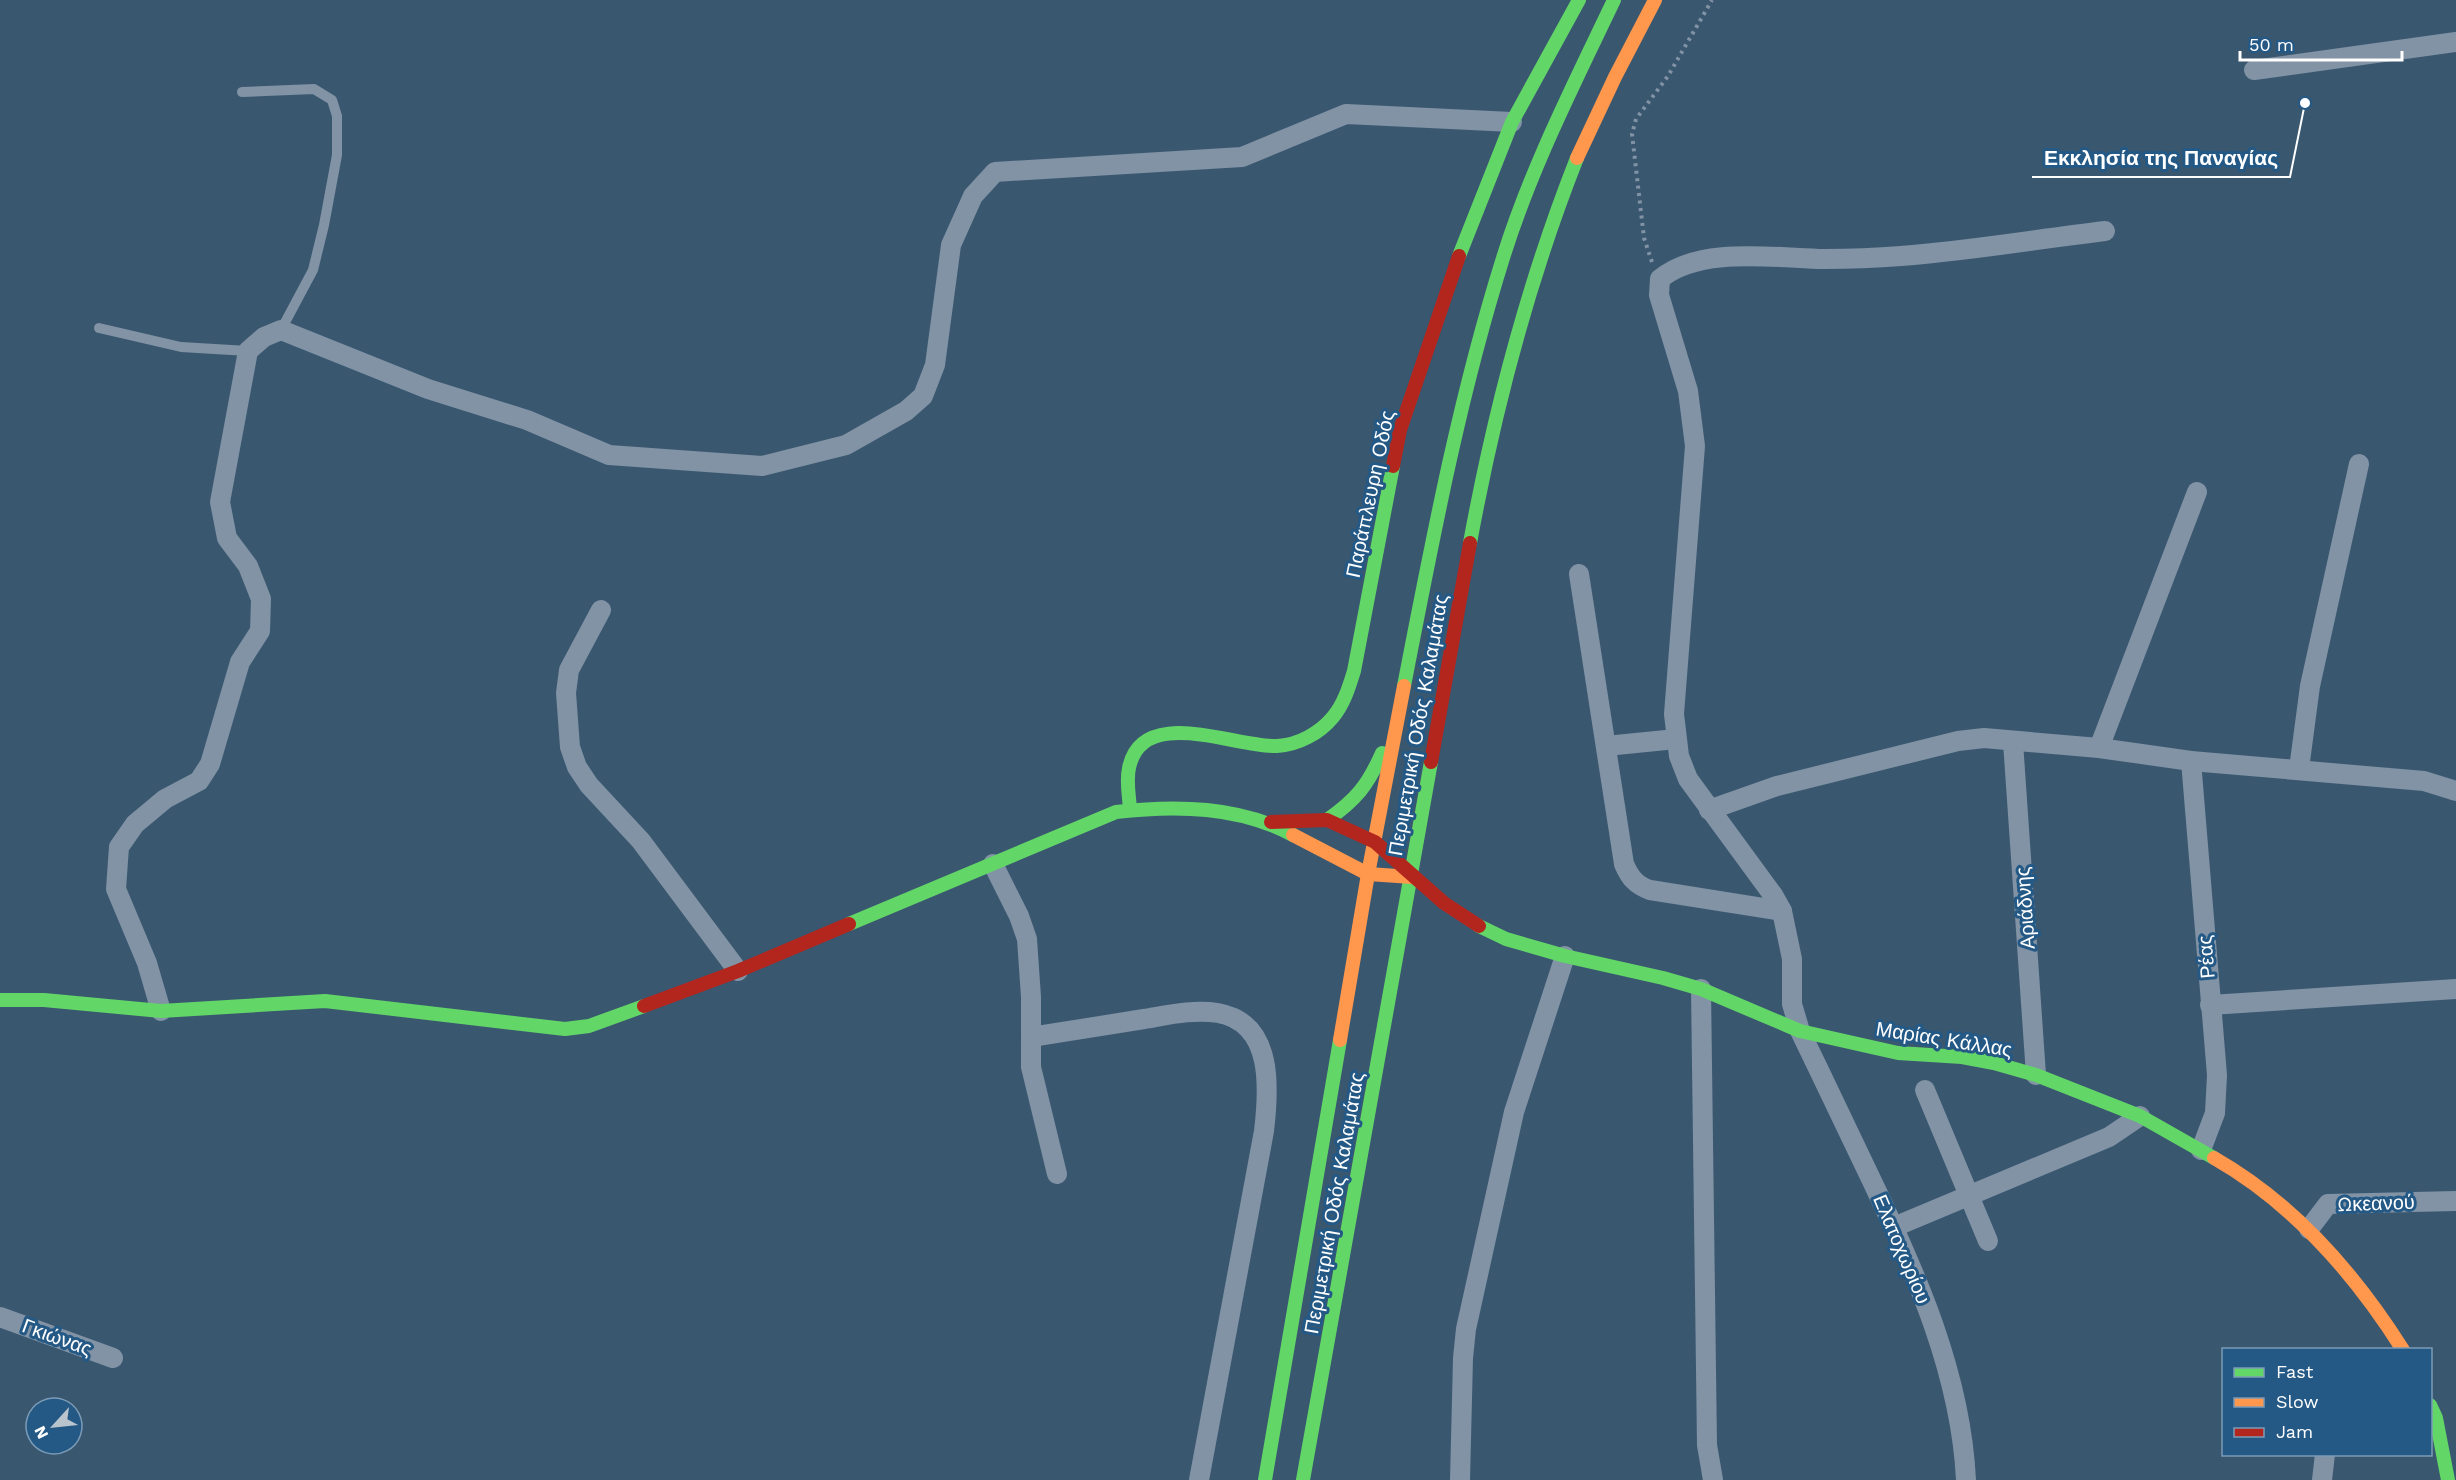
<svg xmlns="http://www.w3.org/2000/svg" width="2456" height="1480" viewBox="0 0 2456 1480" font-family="'Work Sans',sans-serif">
  <rect width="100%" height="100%" fill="#3a5770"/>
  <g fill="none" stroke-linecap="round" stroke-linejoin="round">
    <path stroke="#8193a5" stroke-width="4" stroke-dasharray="3 4.5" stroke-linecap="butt" d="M 1652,262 L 1644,238 L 1632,134 L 1636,119 L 1668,76 L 1712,0"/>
    <g stroke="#8193a5" stroke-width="10">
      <path d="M 242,92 L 314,89 L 332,100 L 337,116 L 337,155 L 324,225 L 313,270 L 281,330"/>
      <path d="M 99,328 L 181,347 L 248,351"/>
    </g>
    <g stroke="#8193a5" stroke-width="20">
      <path d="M 2254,70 L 2456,42"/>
      <path d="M 1579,574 L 1624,864 C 1630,878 1636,885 1650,890 L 1782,911"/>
      <path d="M 601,610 L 569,670 L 566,693 L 570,747 L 577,767 L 589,785 L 641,841 L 738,971"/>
      <path d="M 2013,742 L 2036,1075"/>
      <path d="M 1606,746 L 1676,739"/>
      <path d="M 2099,748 L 2197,492"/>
      <path d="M 2191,761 L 2217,1075 L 2215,1113 L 2201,1150"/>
      <path d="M 2299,769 L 2310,686 L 2359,464"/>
      <path d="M 1709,810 L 1777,786 L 1958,741 L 1984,738 L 2099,748 L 2191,761 L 2424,781 L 2456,791"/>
      <path d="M 993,864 L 1019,916 L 1027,939 L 1031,997 L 1031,1067 L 1057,1174"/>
      <path d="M 1701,989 L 1707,1445 L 1713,1480"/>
      <path d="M 2210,1005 L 2456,989"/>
      <path d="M 161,1011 L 147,963 L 116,889 L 119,847 L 135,824 L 165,799 L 199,781 L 210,764 L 240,662 L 260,631 L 261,599 L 248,566 L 227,538 L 220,502 L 248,351 L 264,337 L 281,330 L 428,389 L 527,420 L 609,455 L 762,466 L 846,445 L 906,411 L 923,396 L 935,365 L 951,245 L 973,196 L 995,172 L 1242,157 L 1346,114 L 1512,122"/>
      <path d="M 1031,1037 C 1069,1031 1107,1025 1144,1019 C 1168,1015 1193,1009 1218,1013 C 1274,1023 1269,1089 1264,1131 L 1199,1480"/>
      <path d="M 1925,1090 L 1988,1241"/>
      <path d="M 1894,1227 L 2109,1137 L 2140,1116"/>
      <path d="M 2309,1229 L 2328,1204 L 2456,1201"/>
      <path d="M 0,1317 L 113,1358"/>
      <path d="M 1460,1480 L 1463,1358 L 1466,1329 L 1514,1112 L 1565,956"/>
      <path d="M 1966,1480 C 1961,1374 1916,1273 1871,1179 C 1847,1129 1824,1080 1800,1031 L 1792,1004 L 1792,959 L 1782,911 L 1773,895 L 1688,779 L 1679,756 L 1674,714 L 1695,446 L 1688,391 L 1659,295 L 1660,279 C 1699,246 1775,258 1824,259 C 1849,259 1876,258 1901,256 C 1969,251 2038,239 2105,231"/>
      <path d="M 2322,1480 L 2325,1454"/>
    </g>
    <g stroke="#63d668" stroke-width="14">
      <path d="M 1459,256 L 1512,122 L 1579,0"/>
      <path d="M 1470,543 C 1494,412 1528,282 1577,158"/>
      <path d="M 1404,686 C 1432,542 1459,398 1503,258 C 1531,168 1574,84 1614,0"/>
      <path d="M 1130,809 C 1129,795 1126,781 1129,768 C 1142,704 1237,748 1277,746 C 1298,745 1320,733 1333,717 C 1344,704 1349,687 1354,671 L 1393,466"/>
      <path d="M 1327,820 C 1356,800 1368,785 1382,753"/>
      <path d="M 849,924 L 1116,812 C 1176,805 1239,806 1293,835"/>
      <path d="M 1479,926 L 1506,939 L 1565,956 L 1663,978 L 1701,989 L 1800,1031 L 1898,1053 L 1962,1057 L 1994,1063 L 2036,1075 L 2140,1116 L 2214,1158"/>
      <path d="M 0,1000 L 44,1000 L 161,1011 L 325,1001 L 565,1029 L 589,1026 L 644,1006"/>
      <path d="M 2430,1405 L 2436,1418 L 2448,1480"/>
      <path d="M 1265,1480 L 1340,1040"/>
      <path d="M 1303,1480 L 1431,762"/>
    </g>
    <g stroke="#ff974d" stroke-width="14">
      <path d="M 1577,158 L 1615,77 L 1655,0"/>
      <path d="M 1293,835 L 1368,874 L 1412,877"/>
      <path d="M 1340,1040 L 1368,874 L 1404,686"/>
      <path d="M 2214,1158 C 2293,1203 2355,1274 2403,1350"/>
    </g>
    <g stroke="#b3261e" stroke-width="14">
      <path d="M 1393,466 L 1400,430 L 1459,256"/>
      <path d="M 1431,762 L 1470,543"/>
      <path d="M 1271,822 L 1327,820 L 1375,842 L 1444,903 L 1479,926"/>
      <path d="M 644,1006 L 738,971 L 849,924"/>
    </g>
  </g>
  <g text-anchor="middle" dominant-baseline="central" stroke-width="6" stroke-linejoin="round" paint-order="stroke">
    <g font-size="20" fill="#fff" stroke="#245986">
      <text transform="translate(1370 494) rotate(-78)">Παράπλευρη Οδός</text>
      <text transform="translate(1418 725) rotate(-80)">Περιμετρική Οδός Καλαμάτας</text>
      <text transform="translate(2025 908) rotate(-94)">Αριάδνης</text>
      <text transform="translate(2206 957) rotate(-95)">Ρέας</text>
      <text transform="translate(1944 1039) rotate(9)">Μαρίας Κάλλας</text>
      <text transform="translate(1334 1203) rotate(-80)">Περιμετρική Οδός Καλαμάτας</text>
      <text transform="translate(2376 1203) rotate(-2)">Ωκεανού</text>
      <text transform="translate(1902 1249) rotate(67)">Ελατοχωρίου</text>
      <text transform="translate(57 1337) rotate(20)">Γκιώνας</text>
    </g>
  </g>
  <path fill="none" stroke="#fff" stroke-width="2" d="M2305 103L2290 177H2032"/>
  <circle fill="#fff" stroke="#245986" stroke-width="2" cx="2305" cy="103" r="6"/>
  <g font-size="21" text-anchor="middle" font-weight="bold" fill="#fff" stroke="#245986" stroke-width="6" stroke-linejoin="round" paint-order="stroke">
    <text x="2161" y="165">Εκκλησία της Παναγίας</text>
  </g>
  <rect x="2222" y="1348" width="210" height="108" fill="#245986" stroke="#7c9bb6" stroke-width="1.5"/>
  <rect x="2234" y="1368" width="30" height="9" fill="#63d668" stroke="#7c9bb6" stroke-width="1.5"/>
  <text x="2276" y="1378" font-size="18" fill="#ffffff">Fast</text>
  <rect x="2234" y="1398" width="30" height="9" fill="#ff974d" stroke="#7c9bb6" stroke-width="1.5"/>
  <text x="2276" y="1408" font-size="18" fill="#ffffff">Slow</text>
  <rect x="2234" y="1428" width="30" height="9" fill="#b3261e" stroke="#7c9bb6" stroke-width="1.5"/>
  <text x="2276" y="1438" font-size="18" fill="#ffffff">Jam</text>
  <g transform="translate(54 1426) rotate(243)"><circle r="28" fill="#245986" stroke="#7c9bb6" stroke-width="1.5"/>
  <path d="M0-4.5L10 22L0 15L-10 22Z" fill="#bac4cd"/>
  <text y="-9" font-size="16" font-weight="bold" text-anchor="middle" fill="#ffffff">N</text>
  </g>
  <path d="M2240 51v9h162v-9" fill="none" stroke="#ffffff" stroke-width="3"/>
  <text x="2249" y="51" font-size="18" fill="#ffffff" stroke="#245986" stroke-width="4.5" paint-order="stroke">50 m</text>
</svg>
